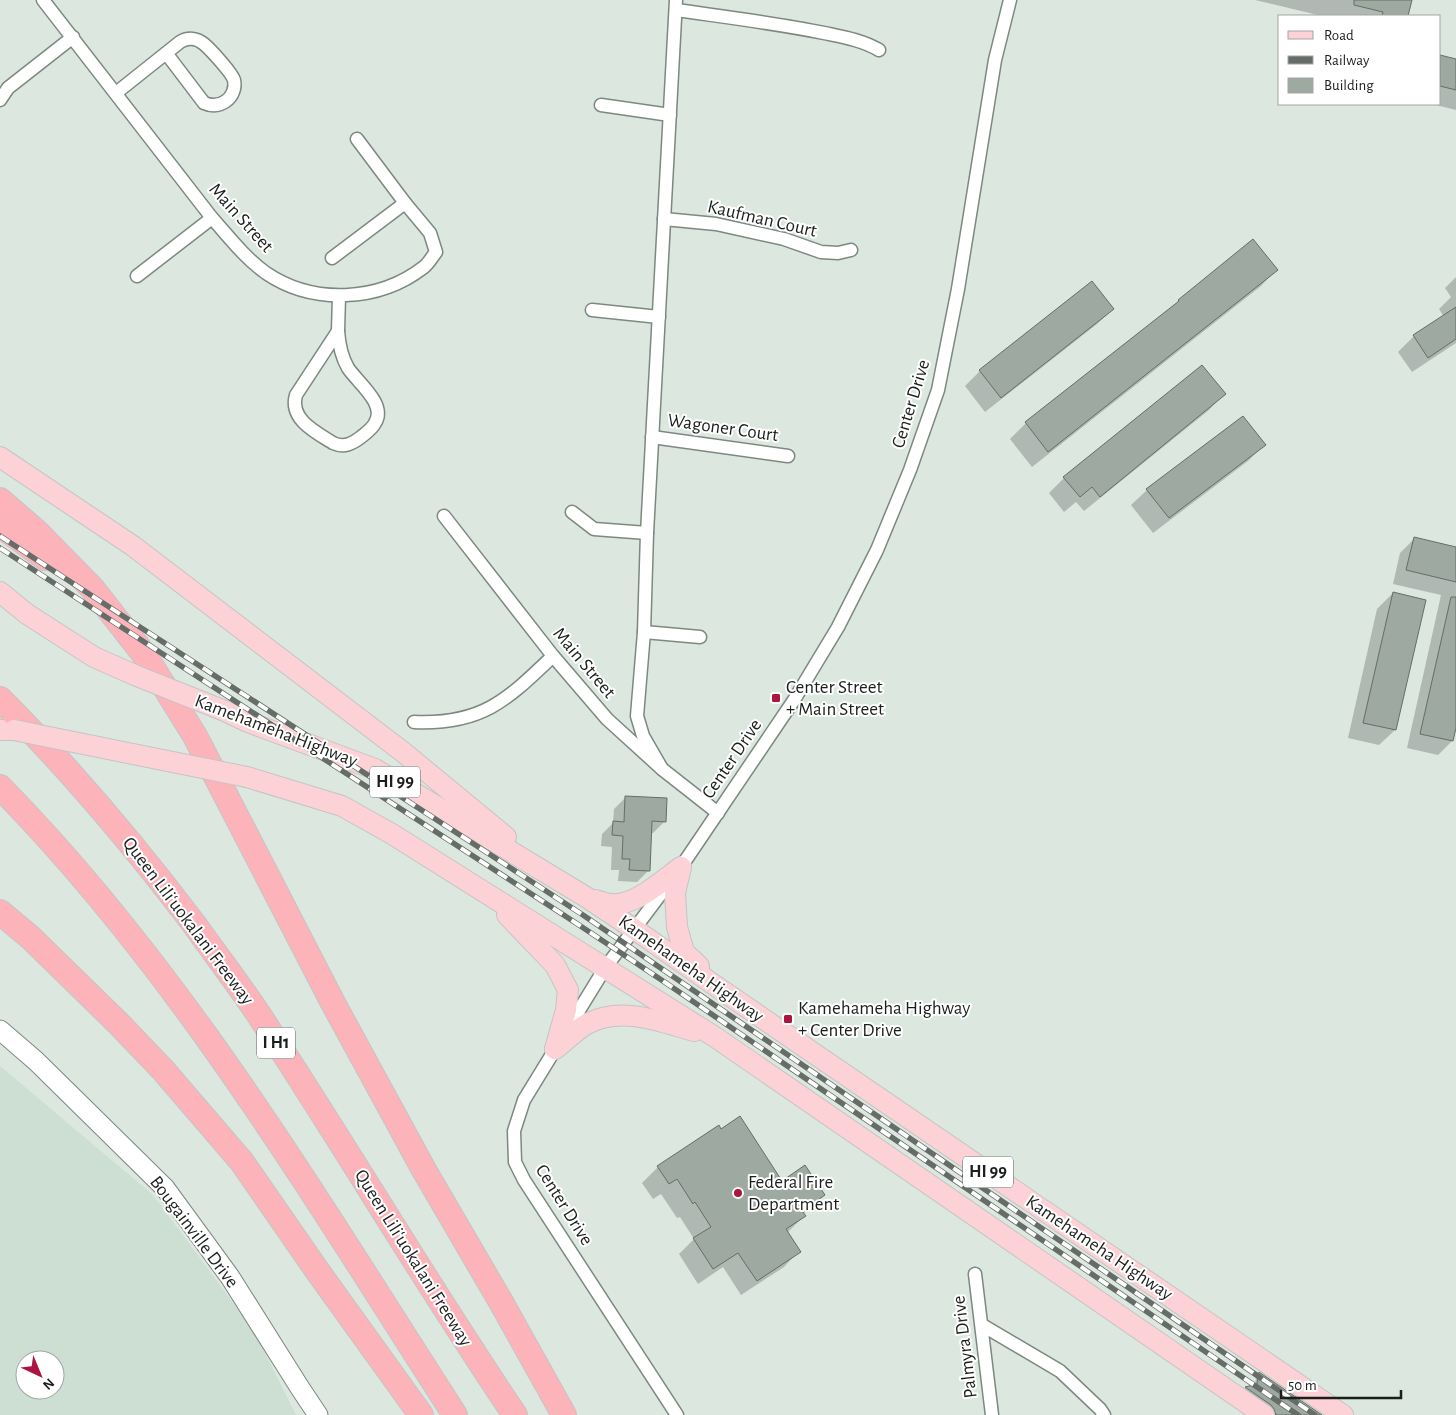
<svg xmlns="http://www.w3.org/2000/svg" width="1456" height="1415" viewBox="0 0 1456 1415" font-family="'Alegreya Sans',sans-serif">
  <rect width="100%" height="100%" fill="#dbe7df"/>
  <path fill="#ccdfd2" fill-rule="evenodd" d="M 0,1066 L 153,1195 L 254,1331 L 296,1415 L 0,1415 ZM 25,1360 L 55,1360 L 55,1390 L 25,1390 Z"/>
  <g fill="#0003">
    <path d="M 1255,0 L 1410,0 L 1406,16 L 1322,16 Z"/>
    <path d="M 1440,56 L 1456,60 L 1456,110 L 1432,104 L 1440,104 Z"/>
    <path d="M 1276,270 L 1261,286 L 1032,467 L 1010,439 L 1026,423 L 1171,309 L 1179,301 Z"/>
    <path d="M 1456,277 L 1456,343 L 1412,372 L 1398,352 L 1414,336 L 1444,317 L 1439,309 L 1451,297 L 1445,288 Z"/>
    <path d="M 1113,309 L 1097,324 L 985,412 L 965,386 L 980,371 Z"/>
    <path d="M 1224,394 L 1209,410 L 1084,511 L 1076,502 L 1064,512 L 1049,493 L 1064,478 Z"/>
    <path d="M 1264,445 L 1248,461 L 1153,533 L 1131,505 L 1147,490 Z"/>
    <path d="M 1414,539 L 1456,549 L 1456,722 L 1452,741 L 1438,755 L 1407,748 L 1441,595 L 1393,584 L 1400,553 Z"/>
    <path d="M 1393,593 L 1424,600 L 1395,730 L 1379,745 L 1348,738 L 1377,609 Z"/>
    <path d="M 626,797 L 665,821 L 653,833 L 651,833 L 649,870 L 637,882 L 618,881 L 619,870 L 611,870 L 612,847 L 601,846 L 602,834 L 613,823 L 614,809 Z"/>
    <path d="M 719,1127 L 782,1182 L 824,1195 L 803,1214 L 804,1216 L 787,1233 L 799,1251 L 784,1267 L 741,1295 L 723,1267 L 698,1284 L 679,1254 L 694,1239 L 680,1217 L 677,1218 L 661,1194 L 653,1199 L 642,1183 L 658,1167 Z"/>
    <path d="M 1259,1373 L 1314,1415 L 1272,1415 L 1242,1391 L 1245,1388 L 1255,1386 L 1256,1376 Z"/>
  </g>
  <g fill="#9da9a1" stroke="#646e67">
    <path d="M 1354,0 L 1412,0 L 1408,16 L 1382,16 L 1383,12 L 1354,5 Z"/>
    <path d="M 1440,55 L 1456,59 L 1456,90 L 1440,86 Z"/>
    <path d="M 1253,239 L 1278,270 L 1048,452 L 1025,422 L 1179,301 L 1178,300 Z"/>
    <path d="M 1092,281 L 1114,309 L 1001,398 L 979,370 Z"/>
    <path d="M 1456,307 L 1456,339 L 1428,358 L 1413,335 Z"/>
    <path d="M 1202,365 L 1226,394 L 1100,497 L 1092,487 L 1080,497 L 1063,477 Z"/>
    <path d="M 1243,416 L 1266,445 L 1169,518 L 1146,489 Z"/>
    <path d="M 1414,537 L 1456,547 L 1456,582 L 1406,570 Z"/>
    <path d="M 1393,592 L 1426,600 L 1396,730 L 1363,723 Z"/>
    <path d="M 1451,597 L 1456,597 L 1456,728 L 1453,741 L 1420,734 Z"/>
    <path d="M 625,796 L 667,798 L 666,822 L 652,821 L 650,871 L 629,870 L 630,859 L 622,859 L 623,836 L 612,835 L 613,821 L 624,822 Z"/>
    <path d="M 740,1116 L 782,1181 L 805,1165 L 825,1195 L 802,1211 L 806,1216 L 786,1229 L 801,1252 L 757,1281 L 738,1253 L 713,1269 L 693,1238 L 711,1227 L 695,1202 L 693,1204 L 677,1179 L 669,1184 L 657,1166 L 719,1125 L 721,1129 Z"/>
    <path d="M 1259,1372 L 1322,1415 L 1276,1415 L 1274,1409 L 1271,1405 L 1245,1387 L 1257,1384 Z"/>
  </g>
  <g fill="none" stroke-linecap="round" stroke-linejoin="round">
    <defs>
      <g id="street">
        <path d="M 43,0 L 212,218 C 229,237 245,258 266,273 C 313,305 379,302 424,267 C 429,263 432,257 436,252 L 430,233 L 405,203 L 357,139"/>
        <path d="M 676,10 C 725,17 775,23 824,33 C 843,37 862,40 879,50"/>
        <path d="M 116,93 L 180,42 C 188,37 197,38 204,44 C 211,50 232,73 234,80 C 236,88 232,97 226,101 C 219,106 211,106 204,103 L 166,53"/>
        <path d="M 0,100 L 8,88 L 73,37"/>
        <path d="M 601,105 L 670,115"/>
        <path d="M 664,219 L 716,224 L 784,239 L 821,252 L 838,253 L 851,250"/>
        <path d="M 332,258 L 405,203"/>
        <path d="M 137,276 L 212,218"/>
        <path d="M 592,310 L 659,317"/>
        <path d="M 338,331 C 339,345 341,356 348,368 C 358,383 387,404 375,423 C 372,429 366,433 361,437 C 352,444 344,448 333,443 C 315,432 289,419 296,395 Z"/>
        <path d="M 338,331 L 339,296"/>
        <path d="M 652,437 L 788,456"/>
        <path d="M 572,512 L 594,529 L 647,533"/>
        <path d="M 444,516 L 553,656 L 607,719 L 662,769 L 718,813"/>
        <path d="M 644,632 L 700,637"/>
        <path d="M 414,722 C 482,725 507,700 553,656"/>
        <path d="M 662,769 L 643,736 L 637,716 L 644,632 L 647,533 L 676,0"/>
        <path d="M 975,1274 L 992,1415"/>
        <path d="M 982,1325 L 1060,1371 L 1100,1409 L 1104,1415"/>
        <path d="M 677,1415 L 524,1180 L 515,1162 L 514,1131 L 524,1100 L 605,968 L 681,867 L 794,700 L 838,627 L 877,550 L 910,470 L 938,390 L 958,289 L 995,60 L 1010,0"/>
      </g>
      <path id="secondary" d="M 0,1030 L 36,1061 L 165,1188 L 230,1277 L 300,1388 L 318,1415"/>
      <g id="primary">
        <path d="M 0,457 L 133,546 L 403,752 L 506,837"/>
        <path d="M 0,592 L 27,614"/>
        <path d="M 225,711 L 248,722 L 375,769 L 586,897 L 634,929 L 733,998 L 1343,1415"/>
        <path d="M 0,730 L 14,730"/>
        <path d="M 247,777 L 342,806 L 392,834 L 715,1037 L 1264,1415"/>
        <path d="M 681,867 L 675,893 L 677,927 L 684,952 L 699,966"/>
        <path d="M 595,900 C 600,901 606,904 611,904 C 634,907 663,880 681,867"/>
        <path d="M 507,915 L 555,965 L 568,990 L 566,1010 L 555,1049"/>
        <path d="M 555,1049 C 565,1042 579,1027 589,1023 C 622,1006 661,1022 694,1031"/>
      </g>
      <g id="highway">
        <path d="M 0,500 L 37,532 L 92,588 L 146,657 L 195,736 L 333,1003 L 424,1170 L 501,1302 L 564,1415"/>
        <path d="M 0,525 L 45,558"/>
        <path d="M 0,699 C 70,769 134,845 194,924 C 216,955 240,986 261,1018 C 347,1149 427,1285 515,1415"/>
        <path d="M 0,787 C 182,972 315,1198 455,1415"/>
        <path d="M 0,912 L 31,938 L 119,1024 L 163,1070 L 242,1162 L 316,1269 L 421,1415"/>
      </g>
    </defs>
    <use href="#street" stroke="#7d8880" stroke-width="15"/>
    <use href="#secondary" stroke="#7d8880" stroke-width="21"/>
    <use href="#primary" stroke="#c4c5c4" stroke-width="22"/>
    <use href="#highway" stroke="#c4c5c4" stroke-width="26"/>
    <use href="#street" stroke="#fff" stroke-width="12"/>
    <use href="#secondary" stroke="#fff" stroke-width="19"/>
    <use href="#primary" stroke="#fdd2d6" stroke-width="20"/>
    <use href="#highway" stroke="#fcb4ba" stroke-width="24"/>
    <defs>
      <g id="rail">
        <path d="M 0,536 L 583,915 L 1315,1415"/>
        <path d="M 0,548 L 579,925 L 666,983 L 1298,1415"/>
      </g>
    </defs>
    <use href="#rail" stroke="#666d68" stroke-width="5.5"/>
    <use href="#rail" stroke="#fff" stroke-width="4" stroke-dasharray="11" stroke-linecap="butt"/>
    <defs>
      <g id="primary-bridge">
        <path d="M 27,614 L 94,657 L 137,676 L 225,711"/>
        <path d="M 14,730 L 247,777"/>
      </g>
    </defs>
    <use href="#primary-bridge" stroke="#c4c5c4" stroke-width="22" stroke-linecap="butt"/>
    <use href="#primary-bridge" stroke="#fdd2d6" stroke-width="20"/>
  </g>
  <g fill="#ab153f" stroke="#fff" stroke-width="2">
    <rect x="771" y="693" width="10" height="10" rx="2.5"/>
    <rect x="783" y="1014" width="10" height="10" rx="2.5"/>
    <circle cx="738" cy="1193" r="5"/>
  </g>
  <g text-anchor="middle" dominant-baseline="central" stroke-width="4" stroke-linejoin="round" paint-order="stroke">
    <g fill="#fff" stroke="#5f6260" stroke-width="1">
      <rect x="370" y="766.5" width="50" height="31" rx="4"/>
      <rect x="257" y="1027.5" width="38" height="31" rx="4"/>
      <rect x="963" y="1156.5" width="50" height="31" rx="4"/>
    </g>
    <g font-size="18" font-weight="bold" fill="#1b1f1c">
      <text x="395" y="782">HI 99</text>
      <text x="276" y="1043">I H1</text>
      <text x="988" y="1172">HI 99</text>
    </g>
    <g font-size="19" fill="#1b1f1c" stroke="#fff">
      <text transform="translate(241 218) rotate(48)">Main Street</text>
      <text transform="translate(762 219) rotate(13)">Kaufman Court</text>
      <text transform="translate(911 404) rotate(-73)">Center Drive</text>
      <text transform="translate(723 428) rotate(8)">Wagoner Court</text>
      <text transform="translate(584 663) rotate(50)">Main Street</text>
      <text transform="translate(276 731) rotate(21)">Kamehameha Highway</text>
      <text transform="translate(732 759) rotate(-56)">Center Drive</text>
      <text transform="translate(188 921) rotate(53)">Queen Liliʻuokalani Freeway</text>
      <text transform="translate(691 969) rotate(35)">Kamehameha Highway</text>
      <text transform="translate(564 1205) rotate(58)">Center Drive</text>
      <text transform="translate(194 1232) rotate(53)">Bougainville Drive</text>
      <text transform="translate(1099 1248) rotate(34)">Kamehameha Highway</text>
      <text transform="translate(413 1258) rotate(58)">Queen Liliʻuokalani Freeway</text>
      <text transform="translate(965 1347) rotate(-97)">Palmyra Drive</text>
    </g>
    <g font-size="19" fill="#1b1f1c" stroke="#fff" text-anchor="start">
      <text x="786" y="687">Center Street<tspan x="786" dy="22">+ Main Street</tspan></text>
      <text x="798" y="1008">Kamehameha Highway<tspan x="798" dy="22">+ Center Drive</tspan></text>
      <text x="748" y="1182">Federal Fire<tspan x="748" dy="22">Department</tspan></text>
    </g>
  </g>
  <rect x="1278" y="15" width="162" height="90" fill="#ffffff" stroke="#a4a5a4"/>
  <rect x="1288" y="31" width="25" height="8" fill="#fdd2d6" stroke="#a4a5a4"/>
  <text x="1324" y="40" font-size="15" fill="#1b1f1c">Road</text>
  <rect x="1288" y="56" width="25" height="8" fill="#666d68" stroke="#a4a5a4"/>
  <text x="1324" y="65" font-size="15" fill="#1b1f1c">Railway</text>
  <rect x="1288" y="78" width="25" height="15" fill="#9da9a1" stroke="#a4a5a4"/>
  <text x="1324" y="90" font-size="15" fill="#1b1f1c">Building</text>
  <g transform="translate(40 1375) rotate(136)"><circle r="24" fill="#ffffff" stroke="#a4a5a4"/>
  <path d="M0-4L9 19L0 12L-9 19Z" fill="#ab153f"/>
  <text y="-8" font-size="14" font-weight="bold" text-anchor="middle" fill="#1b1f1c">N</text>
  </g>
  <path d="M1281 1390v8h120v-8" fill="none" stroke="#1b1f1c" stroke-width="2.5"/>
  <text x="1288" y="1390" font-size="15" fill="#1b1f1c" stroke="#ffffff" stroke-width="4" paint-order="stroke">50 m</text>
</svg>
